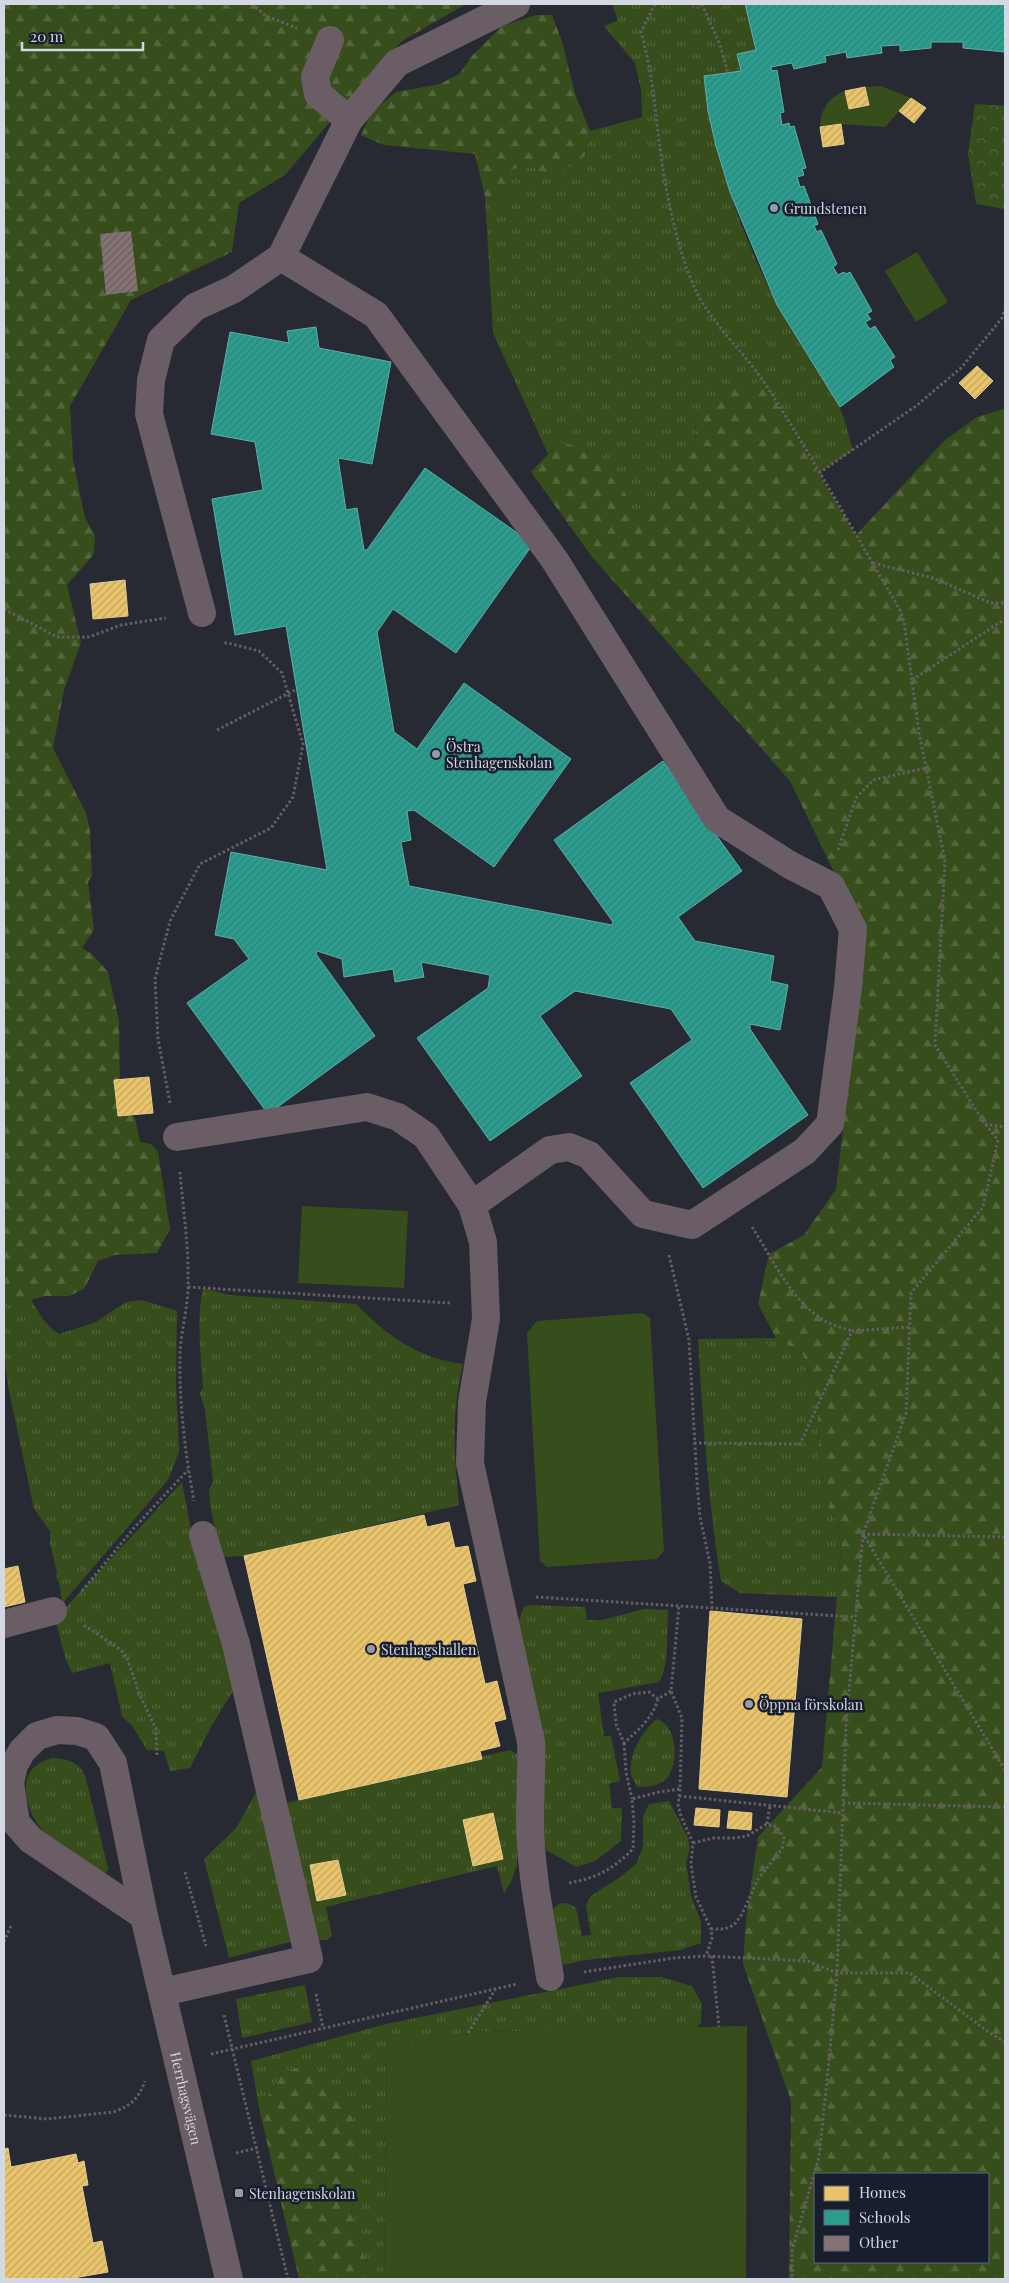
<svg xmlns="http://www.w3.org/2000/svg" width="1009" height="2283" viewBox="0 0 1009 2283" font-family="'Playfair Display',serif">
  <defs>
    <pattern id="grass-tufts" width="24" height="20" patternUnits="userSpaceOnUse" patternTransform="scale(1.25)"><rect width="24" height="20" fill="#374d1b"/><path d="M3 7l-1-3M5 7V3M7 7l1-3M15 17l-1-3M17 17v-4M19 17l1-3" fill="none" stroke="#53663c"/></pattern>
    <pattern id="forest-firs" width="22" height="20" patternUnits="userSpaceOnUse" patternTransform="scale(1.25)"><rect width="22" height="20" fill="#374d1b"/><path d="M5 1l3.5 6h-7zM16 11l3.5 6h-7z" fill="#53663c"/></pattern>
    <pattern id="park-crowns" width="20" height="18" patternUnits="userSpaceOnUse" patternTransform="scale(1.25)"><rect width="20" height="18" fill="#374d1b"/><path d="M2 6a3 3 0 1 1 6 0M12 15a3 3 0 1 1 6 0" fill="none" stroke="#53663c"/></pattern>
    <pattern id="homes-hatch" width="6" height="6" patternUnits="userSpaceOnUse" patternTransform="scale(1.25)"><rect width="6" height="6" fill="#e9c46a"/><path d="M-1 1l2-2M0 6l6-6M5 7l2-2" fill="none" stroke="#bfa360"/></pattern>
    <pattern id="schools-hatch" width="6" height="6" patternUnits="userSpaceOnUse" patternTransform="scale(1.25)"><rect width="6" height="6" fill="#2a9d8f"/><path d="M-1 1l2-2M0 6l6-6M5 7l2-2" fill="none" stroke="#318178"/></pattern>
    <pattern id="building-hatch" width="6" height="6" patternUnits="userSpaceOnUse" patternTransform="scale(1.25)"><rect width="6" height="6" fill="#847274"/><path d="M-1 1l2-2M0 6l6-6M5 7l2-2" fill="none" stroke="#695e61"/></pattern>
  </defs>
  <rect width="100%" height="100%" fill="#272a33"/>
  <g fill="url(#grass-tufts)">
    <path d="M 612,4 L 745,4 L 756,50 L 737,54 L 741,71 L 704,76 C 714,156 741,235 778,306 C 796,341 821,372 839,407 C 846,419 848,436 853,450 L 819,473 L 763,381 L 695,418 L 696,445 L 687,452 L 663,460 L 655,476 L 660,501 L 640,514 L 633,514 L 631,503 L 560,442 L 548,454 L 493,333 L 485,197 L 495,200 L 511,169 L 534,166 L 540,173 L 585,156 L 590,131 L 642,117 L 641,90 L 635,63 L 604,26 L 618,20 Z"/>
    <path d="M 203,1288 L 229,1295 L 356,1304 C 386,1335 419,1359 463,1364 C 451,1416 454,1453 459,1505 L 244,1556 L 221,1557 L 210,1505 L 209,1491 L 213,1481 L 205,1410 L 200,1393 L 203,1388 C 201,1355 196,1321 203,1288 Z"/>
    <path d="M 4,1295 L 27,1301 L 31,1299 C 39,1313 45,1325 59,1334 L 94,1323 L 126,1302 L 142,1300 L 177,1311 L 176,1384 L 179,1452 L 168,1480 L 62,1604 L 60,1586 L 56,1577 L 57,1573 L 50,1543 L 50,1531 L 34,1509 L 8,1386 L 4,1353 Z"/>
    <path d="M 776,1338 L 803,1355 L 817,1400 L 819,1453 L 826,1503 L 838,1524 L 841,1549 L 837,1597 L 740,1593 L 721,1581 C 708,1501 703,1421 698,1339 Z"/>
    <path d="M 182,1482 L 197,1562 L 235,1688 L 212,1725 L 190,1768 L 170,1771 L 164,1751 L 147,1750 L 133,1727 L 122,1716 L 110,1663 L 72,1673 L 66,1660 L 55,1619 Z"/>
    <path d="M 530,1605 L 585,1607 L 587,1620 L 602,1620 L 644,1609 L 668,1610 C 667,1628 669,1668 659,1682 L 598,1693 L 604,1736 L 611,1736 L 620,1781 L 609,1784 L 612,1808 L 622,1808 L 621,1841 L 595,1861 L 576,1867 L 546,1850 L 540,1803 L 545,1784 L 540,1730 L 516,1627 L 524,1607 Z"/>
    <path d="M 657,1719 C 678,1726 679,1763 667,1778 C 660,1786 646,1787 637,1787 C 635,1782 631,1777 631,1772 C 629,1753 643,1730 657,1719 Z"/>
    <path d="M 510,1750 L 517,1754 L 517,1865 L 511,1882 L 504,1893 L 497,1866 L 346,1902 L 326,1907 L 332,1936 L 326,1940 L 318,1940 L 286,1803 Z"/>
    <path d="M 52,1758 C 68,1759 77,1761 85,1775 L 108,1868 L 106,1873 L 103,1874 C 71,1853 28,1834 26,1790 C 25,1771 36,1763 52,1758 Z"/>
    <path d="M 258,1789 L 297,1940 L 229,1958 L 204,1859 L 236,1828 Z"/>
    <path d="M 669,1801 L 688,1838 L 690,1848 L 686,1863 L 691,1896 L 701,1922 L 701,1943 L 680,1950 L 586,1960 L 563,1965 L 550,1915 C 556,1903 564,1899 576,1908 L 582,1936 L 591,1935 L 586,1905 L 590,1897 L 601,1889 L 619,1878 L 637,1863 L 643,1847 L 643,1816 L 649,1804 Z"/>
    <path d="M 619,1977 L 661,1977 L 692,1986 L 702,2004 L 701,2023 L 696,2028 L 474,2032 L 387,2047 L 384,2279 L 365,2279 L 366,2262 L 351,2213 L 355,2184 L 358,2127 L 284,2072 L 259,2108 L 251,2061 L 386,2024 Z"/>
    <path d="M 305,1985 L 312,2022 L 242,2038 L 236,1999 Z"/>
  </g>
  <g fill="url(#forest-firs)" fill-rule="evenodd">
    <path d="M 4,4 L 466,4 L 402,41 L 344,105 L 285,175 L 239,203 L 232,252 L 131,300 L 70,406 L 73,460 L 85,518 L 95,535 L 94,554 L 67,585 L 81,643 L 64,690 L 53,748 L 86,813 L 90,830 L 92,876 L 88,882 L 94,930 L 82,948 L 92,954 L 108,972 L 119,1021 L 120,1098 L 135,1118 L 140,1142 L 151,1144 L 158,1152 L 170,1229 L 157,1253 L 115,1255 L 98,1261 L 84,1289 L 69,1296 L 45,1296 L 27,1301 L 4,1295 Z"/>
    <path d="M 536,15 L 552,15 L 562,41 L 575,94 L 590,131 L 585,156 L 552,178 L 540,173 L 534,166 L 512,169 L 506,198 L 495,200 L 485,197 L 475,154 L 384,145 L 361,135 L 372,112 L 396,92 L 440,84 L 459,74 L 472,56 L 502,26 Z"/>
    <path d="M 763,381 L 856,535 L 945,440 L 977,417 L 1004,409 L 1005,405 L 1005,2279 L 789,2279 L 791,2101 L 743,1964 L 746,1919 L 758,1837 L 822,1767 L 841,1549 L 838,1524 L 826,1503 L 819,1453 L 817,1400 L 803,1355 L 776,1338 L 758,1304 L 769,1254 L 804,1235 L 836,1189 L 865,936 L 790,781 L 592,557 L 531,472 L 560,442 L 586,448 L 624,492 L 631,503 L 633,514 L 640,514 L 660,501 L 655,476 L 663,460 L 687,452 L 696,445 L 695,418 L 726,391 ZM 815,2174 L 988,2174 L 988,2262 L 815,2262 Z"/>
    <path d="M 300,2067 L 320,2070 L 358,2127 L 355,2184 L 351,2213 L 366,2262 L 365,2279 L 299,2279 L 259,2108 L 284,2072 Z"/>
  </g>
  <path fill="url(#park-crowns)" d="M 975,104 L 1005,106 L 1005,209 L 976,204 L 968,154 Z"/>
  <g fill="#374d1b">
    <path d="M 881,86 L 911,98 L 885,127 L 841,124 L 820,127 C 821,109 828,98 845,91 L 849,109 L 869,105 L 865,87 Z"/>
    <path d="M 917,252 L 948,302 L 916,322 L 885,271 Z"/>
    <path d="M 302,1206 L 408,1211 L 404,1288 L 298,1283 Z"/>
    <path d="M 643,1313 L 650,1318 L 664,1551 L 657,1559 L 547,1567 L 540,1561 L 527,1333 L 537,1321 Z"/>
    <path d="M 747,2026 L 746,2279 L 384,2279 L 387,2047 L 474,2032 Z"/>
  </g>
  <g fill="url(#homes-hatch)" stroke="#e3ca8e">
    <path d="M 865,87 L 869,105 L 849,109 L 845,91 Z"/>
    <path d="M 911,98 L 926,108 L 914,123 L 899,111 Z"/>
    <path d="M 841,124 L 844,144 L 823,147 L 820,127 Z"/>
    <path d="M 977,366 L 993,381 L 975,399 L 959,383 Z"/>
    <path d="M 125,580 L 128,616 L 93,619 L 90,584 Z"/>
    <path d="M 149,1077 L 153,1113 L 118,1116 L 114,1080 Z"/>
    <path d="M 424,1515 L 427,1527 L 449,1522 L 455,1548 L 468,1546 L 476,1581 L 463,1584 L 485,1684 L 497,1681 L 506,1719 L 494,1722 L 500,1746 L 480,1751 L 482,1759 L 299,1800 L 244,1556 Z"/>
    <path d="M 18,1566 L 25,1602 L 4,1607 L 4,1569 Z"/>
    <path d="M 710,1611 L 802,1619 L 787,1797 L 699,1789 Z"/>
    <path d="M 696,1808 L 720,1810 L 719,1827 L 694,1825 Z"/>
    <path d="M 729,1811 L 752,1813 L 751,1830 L 727,1828 Z"/>
    <path d="M 493,1813 L 503,1859 L 473,1866 L 463,1820 Z"/>
    <path d="M 338,1860 L 346,1895 L 317,1901 L 310,1865 Z"/>
    <path d="M 8,2148 L 11,2167 L 76,2154 L 78,2163 L 84,2161 L 88,2185 L 82,2186 L 93,2243 L 102,2241 L 108,2272 L 68,2279 L 4,2279 L 4,2149 Z"/>
  </g>
  <g fill="url(#schools-hatch)" stroke="#5dafa8">
    <path d="M 745,4 L 1005,4 L 1005,52 L 963,48 L 963,42 L 931,42 L 931,48 L 900,51 L 900,45 L 881,46 L 882,53 L 847,58 L 846,52 L 825,56 L 826,62 L 794,69 L 792,63 L 771,67 L 772,71 L 777,70 L 784,112 L 780,113 L 782,125 L 789,123 L 790,127 L 794,126 L 806,168 L 802,169 L 804,175 L 797,177 L 800,187 L 804,186 L 818,224 L 814,226 L 817,232 L 821,230 L 837,264 L 833,267 L 838,275 L 844,272 L 846,274 L 850,272 L 872,311 L 867,314 L 871,319 L 865,322 L 870,329 L 875,326 L 895,357 L 890,360 L 894,367 L 840,407 L 777,305 L 730,192 L 716,146 L 708,111 L 704,76 L 741,71 L 737,54 L 756,50 Z"/>
    <path d="M 316,327 L 319,348 L 391,362 L 372,464 L 338,458 L 346,510 L 357,508 L 364,550 L 367,550 L 425,468 L 533,544 L 456,653 L 393,609 L 377,632 L 394,732 L 417,749 L 464,683 L 571,759 L 494,867 L 414,810 L 407,811 L 411,840 L 401,842 L 409,886 L 612,925 L 613,922 L 554,840 L 663,761 L 742,871 L 678,917 L 695,941 L 774,956 L 770,981 L 788,985 L 780,1030 L 750,1024 L 750,1029 L 808,1115 L 703,1188 L 630,1083 L 692,1040 L 671,1009 L 575,991 L 540,1016 L 582,1076 L 490,1141 L 417,1038 L 488,988 L 490,975 L 421,962 L 424,977 L 395,982 L 393,969 L 344,977 L 342,959 L 317,951 L 316,954 L 375,1036 L 268,1114 L 187,1003 L 249,959 L 234,939 L 215,935 L 231,852 L 327,870 L 286,626 L 235,635 L 212,499 L 263,490 L 255,442 L 211,434 L 230,332 L 289,343 L 287,331 Z"/>
  </g>
  <path fill="url(#building-hatch)" d="M 131,231 L 138,291 L 106,295 L 100,234 Z"/>
  <g fill="none" stroke-linecap="round" stroke-linejoin="round">
    <g stroke="#655d65" stroke-width="3" stroke-dasharray="2.5 2.5" stroke-linecap="butt">
      <path d="M 252,4 L 266,16 L 297,28"/>
      <path d="M 655,4 L 641,32 C 652,70 654,102 659,140 C 664,185 677,251 696,291 C 713,325 743,351 764,382 C 812,456 855,534 900,610 L 904,622 L 919,733 L 945,861 L 935,1045 L 985,1124 L 998,1140 L 983,1207 L 911,1293 L 906,1413 L 863,1534 L 846,1725 L 837,1973 L 828,2070 L 819,2157 L 792,2251 L 792,2279"/>
      <path d="M 702,4 L 720,45 L 728,73"/>
      <path d="M 819,473 L 916,406 L 961,368 L 1002,318 L 1005,309"/>
      <path d="M 873,563 L 933,578 L 991,603 L 1005,603"/>
      <path d="M 4,609 L 57,637 L 89,637 L 121,625 L 166,618"/>
      <path d="M 912,680 L 1005,619"/>
      <path d="M 217,730 L 297,689"/>
      <path d="M 838,850 L 856,798 L 873,780 L 926,768"/>
      <path d="M 170,1103 L 158,1039 L 155,979 L 170,921 L 200,864 L 271,828 L 293,797 L 303,744 L 282,673 L 259,651 L 228,643 L 222,643"/>
      <path d="M 985,1124 L 1005,1127"/>
      <path d="M 180,1172 C 183,1209 189,1247 188,1285 C 188,1308 181,1331 180,1353 C 179,1403 185,1452 194,1501"/>
      <path d="M 752,1227 C 772,1258 791,1300 823,1320 C 832,1325 843,1328 852,1331"/>
      <path d="M 669,1255 L 689,1340 L 697,1482 L 700,1517 L 710,1563 L 712,1608"/>
      <path d="M 188,1287 L 450,1303"/>
      <path d="M 694,1443 L 800,1444 L 852,1331 L 910,1327"/>
      <path d="M 1005,1537 L 863,1534 L 1005,1770"/>
      <path d="M 82,1591 L 134,1528 L 188,1470"/>
      <path d="M 536,1597 L 855,1617"/>
      <path d="M 84,1625 L 121,1650 L 127,1658 L 139,1693 L 156,1729 L 157,1756"/>
      <path d="M 658,1699 C 653,1718 638,1730 624,1743 L 616,1724 L 614,1702 L 632,1694 L 649,1692 L 658,1699 L 671,1691"/>
      <path d="M 624,1743 L 626,1772 L 632,1799"/>
      <path d="M 680,1789 L 678,1805 L 681,1816 L 693,1843 L 691,1864 L 696,1897 L 711,1929 L 712,1938 L 706,1956"/>
      <path d="M 679,1796 L 843,1813"/>
      <path d="M 843,1803 L 1005,1807"/>
      <path d="M 767,1824 L 770,1805"/>
      <path d="M 693,1843 L 713,1838 L 736,1838 L 747,1836 L 767,1824 L 777,1827 L 784,1838 L 782,1849 L 758,1879 L 742,1914 L 734,1925 L 725,1929 L 711,1929"/>
      <path d="M 185,1872 L 206,1946"/>
      <path d="M 569,1883 C 597,1878 613,1869 633,1849 L 634,1823 L 632,1799 L 659,1792 L 680,1789 L 682,1718 L 671,1691 L 679,1606"/>
      <path d="M 4,1942 L 11,1926"/>
      <path d="M 712,1956 L 719,2027"/>
      <path d="M 584,1972 L 674,1958 L 706,1956 L 808,1961 L 837,1973 L 910,1973 L 990,2033 L 1005,2042"/>
      <path d="M 316,1994 L 323,2028"/>
      <path d="M 224,2015 L 288,2279"/>
      <path d="M 468,2033 L 495,1990"/>
      <path d="M 211,2054 L 517,1984"/>
      <path d="M 4,2115 L 47,2119 L 113,2112 C 130,2107 139,2098 145,2081"/>
      <path d="M 236,2153 L 257,2148"/>
    </g>
    <g stroke="#6a5d65" stroke-width="28">
      <path d="M 330,40 L 315,77 L 318,94 L 349,120"/>
      <path d="M 202,613 L 149,414 L 151,380 L 161,340 L 195,307 L 234,289 L 281,257 L 349,120 L 397,63 L 516,4"/>
      <path d="M 177,1137 L 367,1107 L 398,1117 L 426,1136 L 472,1205 L 550,1150 L 569,1147 L 589,1155 L 643,1214 L 692,1225 L 805,1151 L 830,1124 L 848,988 L 853,929 L 831,886 L 790,865 L 717,819 L 554,559 L 376,315 L 281,257"/>
      <path d="M 472,1205 L 483,1242 L 486,1319 L 472,1402 L 470,1463 L 531,1742 C 532,1768 530,1794 530,1819 C 530,1872 542,1925 550,1977"/>
      <path d="M 4,1624 L 53,1611"/>
      <path id="s1" d="M 144,1916 L 31,1840 L 16,1823 L 10,1783 L 14,1765 L 22,1751 L 37,1736 L 57,1730 L 77,1731 L 96,1737 L 113,1763 L 144,1916 L 229,2279"/>
      <path d="M 163,1992 L 309,1959 L 236,1644 L 203,1535"/>
    </g>
  </g>
  <g fill="#979ba5" stroke="#191e2e" stroke-width="2">
    <circle cx="774" cy="208" r="5"/>
    <circle cx="436" cy="754" r="5"/>
    <circle cx="371" cy="1649" r="5"/>
    <circle cx="749" cy="1704" r="5"/>
    <rect x="234" y="2188" width="10" height="10" rx="2.5"/>
  </g>
  <g text-anchor="middle" dominant-baseline="central" stroke-width="5" stroke-linejoin="round" paint-order="stroke">
    <g font-size="14" fill="#d4d8e3" stroke="#191e2e" text-anchor="start">
      <text x="784" y="208">Grundstenen</text>
      <text x="446" y="746">Östra<tspan x="446" dy="16">Stenhagenskolan</tspan></text>
      <text x="381" y="1649">Stenhagshallen</text>
      <text x="759" y="1704">Öppna förskolan</text>
      <text x="249" y="2193">Stenhagenskolan</text>
    </g>
    <g font-size="14" fill="#d4d8e3" stroke="#191e2e">
      <text stroke="none"><textPath href="#s1" startOffset="690">Herrhagsvägen</textPath></text>
    </g>
  </g>
  <rect width="1009" height="2283" fill="none" stroke="#d4d8e3" stroke-width="10"/>
  <rect x="814" y="2173" width="175" height="90" fill="#191e2e" stroke="#646876"/>
  <rect x="824" y="2186" width="25" height="15" fill="#e9c46a" stroke="#646876"/>
  <text x="859" y="2198" font-size="15" fill="#d4d8e3">Homes</text>
  <rect x="824" y="2210" width="25" height="15" fill="#2a9d8f" stroke="#646876"/>
  <text x="859" y="2223" font-size="15" fill="#d4d8e3">Schools</text>
  <rect x="824" y="2236" width="25" height="15" fill="#847274" stroke="#646876"/>
  <text x="859" y="2248" font-size="15" fill="#d4d8e3">Other</text>
  <path d="M22 42v8h121v-8" fill="none" stroke="#d4d8e3" stroke-width="2.5"/>
  <text x="30" y="42" font-size="15" fill="#d4d8e3" stroke="#191e2e" stroke-width="4" paint-order="stroke">20 m</text>
</svg>
